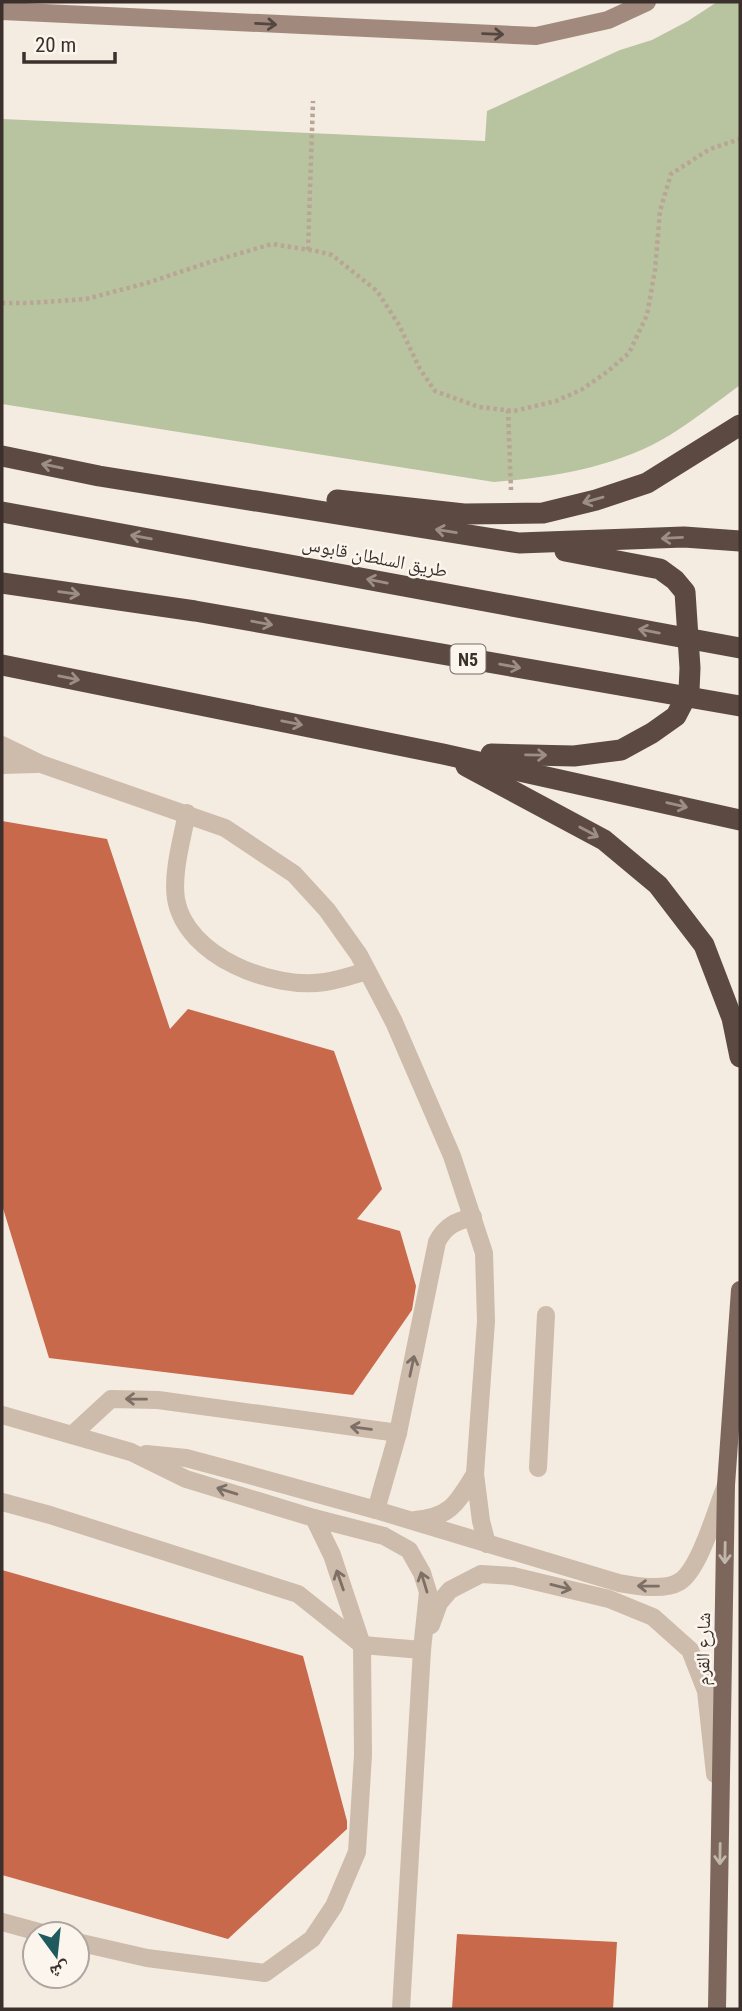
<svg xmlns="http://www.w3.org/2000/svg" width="742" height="2011" viewBox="0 0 742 2011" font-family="'Roboto Condensed','Noto Naskh Arabic',sans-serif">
  <rect width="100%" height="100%" fill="#f4ebe1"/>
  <path fill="#b8c4a0" d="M 717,2 L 740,2 L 740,385 C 717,402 694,420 670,435 C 618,467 554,477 494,482 L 2,404 L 2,119 L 485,141 L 487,111 L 620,50 L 652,40 L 688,21 Z"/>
  <g fill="#c8694b">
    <path d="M 2,821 L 107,839 L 170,1029 L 188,1009 L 334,1051 L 382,1189 L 357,1219 L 400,1231 L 416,1286 L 412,1310 L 353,1395 L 49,1358 L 2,1205 Z"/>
    <path d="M 2,1570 L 303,1656 L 347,1821 L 347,1829 L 228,1939 L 2,1875 Z"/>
    <path d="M 457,1934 L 617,1942 L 613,2009 L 452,2009 Z"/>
  </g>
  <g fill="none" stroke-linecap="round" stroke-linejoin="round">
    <g stroke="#b9a596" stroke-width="4.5" stroke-dasharray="3.5 3.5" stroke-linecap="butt">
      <path d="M 308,250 L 313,101"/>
      <path d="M 2,303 L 28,303 L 86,299 L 147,283 L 210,262 L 272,244 L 316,251 L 332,255 L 377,291 L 399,325 L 420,369 L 435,391 L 479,407 L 514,411 L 556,401 L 581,390 L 607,372 L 629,353 L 647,315 L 655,270 L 660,211 L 671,174 L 710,149 L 740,139"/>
      <path d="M 508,410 L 511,490"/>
    </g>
    <g stroke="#cdbbac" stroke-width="18">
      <path d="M 2,745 L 41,764 L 225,828 L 294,874 L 327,910 L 359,955 L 394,1022 L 452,1156 L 484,1253 L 486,1321 L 475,1474 L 481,1521 L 487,1544"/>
      <path d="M 2,765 L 37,764"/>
      <path d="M 187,813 C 182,839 172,873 176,899 C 186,957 273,990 325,982 C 339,980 353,975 367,971"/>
      <path d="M 2,1415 L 131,1452 L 186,1479 L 314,1518 L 384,1536 L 409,1550 L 422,1573 L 428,1592 L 422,1650 L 401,2009"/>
      <path d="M 398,1433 L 437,1242 C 445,1226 456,1221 473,1217"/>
      <path d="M 72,1435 L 111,1399 L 158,1400 L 398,1433 L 376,1510"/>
      <path d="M 146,1454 L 186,1458 L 242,1473 L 376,1510 L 619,1583 C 636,1586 664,1591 679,1582 C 699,1571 716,1510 725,1488"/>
      <path d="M 538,1468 L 546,1315"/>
      <path d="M 2,1502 L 50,1515 L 298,1594 L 362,1645 L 422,1650"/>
      <path d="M 415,1520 C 451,1517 457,1503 475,1474"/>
      <path d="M 431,1625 L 439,1603 L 450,1590 L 481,1574 L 513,1576 L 609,1599 L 653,1617 L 690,1650 L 706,1691 L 715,1774"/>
      <path d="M 2,1922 L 46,1934"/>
      <path d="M 77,1942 L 147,1958 L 265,1973 L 312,1939 L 334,1906 L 357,1852 L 363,1755 L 362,1645 L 332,1555 L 314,1518"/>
    </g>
    <path stroke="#a18a7d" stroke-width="18" d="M 2,11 L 536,36 L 608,20 L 647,2"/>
    <path stroke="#7d675c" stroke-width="18" d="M 717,2009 L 726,1485 L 740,1290"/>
    <g stroke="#5c4a42" stroke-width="21">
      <path d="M 2,456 L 99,476 L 519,543 L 684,537 L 740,541"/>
      <path d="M 337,500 L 464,514 L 543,513 L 596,500 L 647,483 L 740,425"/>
      <path d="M 2,512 L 740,648"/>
      <path d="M 2,583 L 195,611 L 740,706"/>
      <path d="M 2,665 L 443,754 L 740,820"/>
      <path d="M 491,754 L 574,756 L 621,750 L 652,733 L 676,716 L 689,691 L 690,668 L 685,592 L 675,580 L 660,569 L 565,551"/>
      <path d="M 466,766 L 604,840 L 658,885 L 704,945 L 732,1018 L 740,1057"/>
    </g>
  </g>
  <defs><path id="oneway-shaft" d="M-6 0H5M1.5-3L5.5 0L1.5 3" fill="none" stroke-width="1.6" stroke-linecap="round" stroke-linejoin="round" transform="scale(1.75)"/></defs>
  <g stroke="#544640">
    <use href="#oneway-shaft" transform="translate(266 24) rotate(3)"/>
    <use href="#oneway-shaft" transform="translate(493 34) rotate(2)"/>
  </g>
  <g stroke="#9c8e87">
    <use href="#oneway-shaft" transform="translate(52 466) rotate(-168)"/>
    <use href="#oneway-shaft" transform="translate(593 500) rotate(164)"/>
    <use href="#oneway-shaft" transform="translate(446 531) rotate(-171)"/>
    <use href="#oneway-shaft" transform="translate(141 537) rotate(-170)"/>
    <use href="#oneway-shaft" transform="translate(672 538) rotate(177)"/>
    <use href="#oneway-shaft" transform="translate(377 581) rotate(-169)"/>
    <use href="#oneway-shaft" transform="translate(69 593) rotate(8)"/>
    <use href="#oneway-shaft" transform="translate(262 623) rotate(10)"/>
    <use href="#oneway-shaft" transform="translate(649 631) rotate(-169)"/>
    <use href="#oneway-shaft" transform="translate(510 666) rotate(10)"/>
    <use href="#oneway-shaft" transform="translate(69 678) rotate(11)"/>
    <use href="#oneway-shaft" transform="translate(292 723) rotate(11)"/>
    <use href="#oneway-shaft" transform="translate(536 755) rotate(1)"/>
    <use href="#oneway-shaft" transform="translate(677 805) rotate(13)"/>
    <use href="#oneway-shaft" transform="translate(589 832) rotate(28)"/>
  </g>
  <g stroke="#7d6f65">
    <use href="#oneway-shaft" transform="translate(412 1366) rotate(-78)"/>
    <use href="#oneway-shaft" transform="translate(136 1399) rotate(-179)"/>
    <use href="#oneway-shaft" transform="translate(361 1428) rotate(-172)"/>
    <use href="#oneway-shaft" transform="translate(227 1491) rotate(-163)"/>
    <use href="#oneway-shaft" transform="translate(340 1580) rotate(-109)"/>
    <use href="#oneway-shaft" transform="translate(424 1582) rotate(-107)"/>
    <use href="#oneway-shaft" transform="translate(648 1586) rotate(-179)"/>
    <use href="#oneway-shaft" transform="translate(561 1587) rotate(14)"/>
  </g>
  <g stroke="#c2b5ac">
    <use href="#oneway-shaft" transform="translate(725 1553) rotate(91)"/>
    <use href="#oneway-shaft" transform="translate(720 1854) rotate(91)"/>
  </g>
  <g text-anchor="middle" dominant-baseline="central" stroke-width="5" stroke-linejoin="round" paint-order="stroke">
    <rect fill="#fbf5ee" stroke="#756b66" stroke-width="2" x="450.5" y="644.5" width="35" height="29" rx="5"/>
    <g font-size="18" font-weight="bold" fill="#3b302b">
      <text x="468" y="659">N5</text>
    </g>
    <g font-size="19" fill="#3b302b" stroke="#fbf5ee">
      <text transform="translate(375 557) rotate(11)">طريق السلطان قابوس</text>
      <text transform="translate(703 1649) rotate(-89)">شارع القرم</text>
    </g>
  </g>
  <rect width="742" height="2011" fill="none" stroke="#3b302b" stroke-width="7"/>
  <g transform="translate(56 1955) rotate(165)"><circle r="33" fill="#fbf5ee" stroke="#aea6a0" stroke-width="2"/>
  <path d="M0-5L12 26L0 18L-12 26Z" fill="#1f5a5e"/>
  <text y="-10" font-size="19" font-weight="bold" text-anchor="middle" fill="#3b302b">ش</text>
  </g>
  <path d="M24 52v10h91v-10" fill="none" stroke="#3b302b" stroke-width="3.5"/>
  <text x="35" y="52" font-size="21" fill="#3b302b" stroke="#fbf5ee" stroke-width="5" paint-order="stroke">20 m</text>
</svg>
